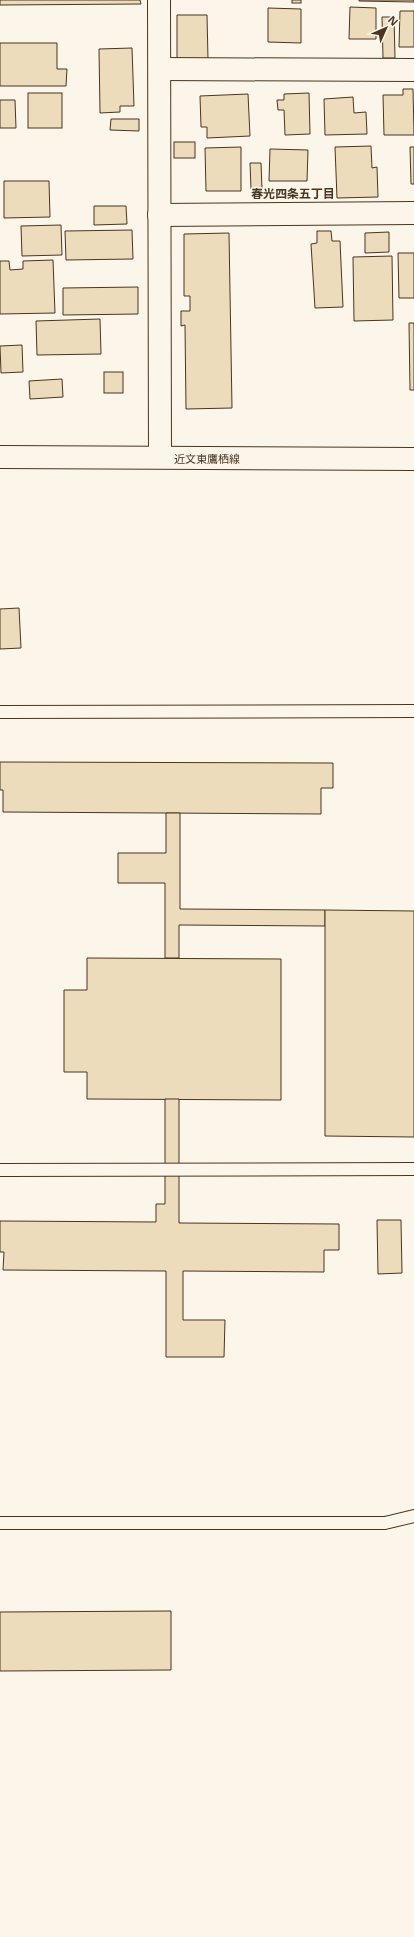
<svg xmlns="http://www.w3.org/2000/svg" width="414" height="1937" viewBox="0 0 414 1937" font-family="'Open Sans','Noto Sans JP',sans-serif">
  <rect width="100%" height="100%" fill="#fbf6e9"/>
  <g fill="#ecdcbc" stroke="#4a3520">
    <path d="M 0,0 L 140,0 L 141,4 L 0,5 Z"/>
    <rect x="292" y="0" width="9" height="3"/>
    <path d="M 414,0 L 414,2 L 359,1 L 359,0 Z"/>
    <path d="M 350,7 L 376,8 L 376,39 L 349,39 Z"/>
    <path d="M 268,8 L 301,9 L 301,43 L 268,42 Z"/>
    <path d="M 400,11 L 414,11 L 414,47 L 399,47 Z"/>
    <path d="M 177,15 L 207,15 L 208,59 L 177,60 Z"/>
    <path d="M 382,17 L 394,17 L 395,58 L 383,58 Z"/>
    <path d="M 0,43 L 57,43 L 57,69 L 67,69 L 66,86 L 0,86 Z"/>
    <path d="M 132,48 L 134,106 L 120,106 L 120,112 L 100,113 L 99,49 Z"/>
    <path d="M 403,89 L 413,89 L 414,135 L 384,135 L 383,95 L 403,95 Z"/>
    <rect x="28" y="93" width="34" height="35"/>
    <path d="M 309,93 L 310,134 L 285,135 L 284,110 L 278,110 L 277,100 L 284,100 L 284,94 Z"/>
    <path d="M 248,94 L 250,136 L 207,138 L 207,127 L 201,127 L 200,96 Z"/>
    <path d="M 353,97 L 354,113 L 366,112 L 367,134 L 325,135 L 324,99 Z"/>
    <path d="M 0,100 L 15,100 L 16,128 L 0,128 Z"/>
    <path d="M 111,119 L 139,119 L 139,131 L 110,130 Z"/>
    <rect x="174" y="142" width="21" height="16"/>
    <path d="M 371,146 L 372,168 L 377,167 L 378,197 L 337,198 L 335,147 Z"/>
    <path d="M 241,147 L 241,191 L 206,191 L 205,148 Z"/>
    <path d="M 410,147 L 414,147 L 414,184 L 411,184 Z"/>
    <path d="M 270,149 L 308,150 L 307,181 L 269,181 Z"/>
    <path d="M 250,163 L 261,163 L 262,189 L 251,189 Z"/>
    <path d="M 4,181 L 49,181 L 50,217 L 4,218 Z"/>
    <path d="M 94,206 L 126,206 L 127,224 L 94,225 Z"/>
    <path d="M 61,225 L 62,255 L 22,256 L 21,226 Z"/>
    <path d="M 132,230 L 133,259 L 66,260 L 65,231 Z"/>
    <path d="M 317,231 L 331,231 L 332,241 L 340,241 L 343,307 L 315,308 L 311,244 L 317,243 Z"/>
    <path d="M 389,232 L 389,252 L 365,253 L 365,233 Z"/>
    <path d="M 229,233 L 232,408 L 186,409 L 185,325 L 181,326 L 181,311 L 190,311 L 190,296 L 184,296 L 184,234 Z"/>
    <path d="M 398,253 L 414,253 L 414,298 L 399,298 Z"/>
    <path d="M 392,256 L 393,320 L 354,321 L 353,257 Z"/>
    <path d="M 53,260 L 55,313 L 0,314 L 0,261 L 9,261 L 10,270 L 23,269 L 23,261 Z"/>
    <path d="M 138,287 L 138,314 L 63,315 L 63,288 Z"/>
    <path d="M 100,319 L 101,354 L 37,355 L 36,321 Z"/>
    <path d="M 409,323 L 414,323 L 414,390 L 410,390 Z"/>
    <path d="M 22,345 L 23,372 L 1,373 L 0,346 Z"/>
    <rect x="104" y="372" width="19" height="21"/>
    <path d="M 62,379 L 63,397 L 30,399 L 29,381 Z"/>
    <path d="M 19,608 L 21,648 L 0,649 L 0,609 Z"/>
    <path d="M 0,762 L 333,763 L 333,788 L 321,788 L 321,814 L 3,812 L 3,790 L 0,790 Z"/>
    <path d="M 166,813 L 180,813 L 180,909 L 325,910 L 325,926 L 179,925 L 179,958 L 165,958 L 165,883 L 118,883 L 118,853 L 166,853 Z"/>
    <path d="M 325,910 L 414,911 L 414,1137 L 325,1136 Z"/>
    <path d="M 87,958 L 281,959 L 281,1100 L 87,1099 L 87,1072 L 64,1072 L 64,990 L 87,990 Z"/>
    <path d="M 165,1099 L 179,1099 L 179,1223 L 339,1224 L 339,1250 L 324,1250 L 324,1272 L 183,1271 L 183,1320 L 225,1320 L 224,1357 L 166,1357 L 166,1271 L 3,1270 L 4,1252 L 0,1252 L 0,1221 L 156,1222 L 156,1204 L 165,1204 Z"/>
    <path d="M 377,1220 L 401,1220 L 402,1273 L 378,1274 Z"/>
    <path d="M 171,1611 L 171,1670 L 0,1671 L 0,1612 Z"/>
  </g>
  <g fill="none" stroke-linecap="round" stroke-linejoin="round">
    <defs>
      <g id="lane">
        <path d="M 0,712 L 414,711"/>
        <path d="M 0,1170 L 414,1169"/>
        <path d="M 0,1523 L 385,1523 L 414,1516"/>
      </g>
      <g id="street">
        <path d="M 159,0 L 160,457"/>
        <path d="M 160,69 L 414,70"/>
        <path d="M 159,215 L 414,213"/>
      </g>
      <path id="secondary" d="M 0,457 L 414,459"/>
    </defs>
    <use href="#lane" stroke="#4a3520" stroke-width="14"/>
    <use href="#street" stroke="#4a3520" stroke-width="24"/>
    <use href="#secondary" stroke="#4a3520" stroke-width="24"/>
    <use href="#lane" stroke="#fbf6e9" stroke-width="12"/>
    <use href="#street" stroke="#fbf6e9" stroke-width="22"/>
    <use href="#secondary" stroke="#fbf6e9" stroke-width="22"/>
  </g>
  <g text-anchor="middle" dominant-baseline="central" stroke-width="3" stroke-linejoin="round" paint-order="stroke">
    <g font-size="11" fill="#4a3520" stroke="#fbf6e9">
      <text x="207" y="458">近文東鷹栖線</text>
    </g>
    <g font-size="12" font-weight="bold" fill="#4a3520" stroke="#fbf6e9">
      <text x="293" y="193">春光四条五丁目</text>
    </g>
  </g>
  <g transform="translate(386 28) rotate(45)" stroke="#fbf6e9" stroke-width="3" paint-order="stroke">
  <path d="M0-3L7 15L0 10L-7 15Z" fill="#4a3520"/>
  <text y="-6" font-size="11" font-weight="bold" text-anchor="middle" fill="#4a3520">N</text>
  </g>
</svg>
